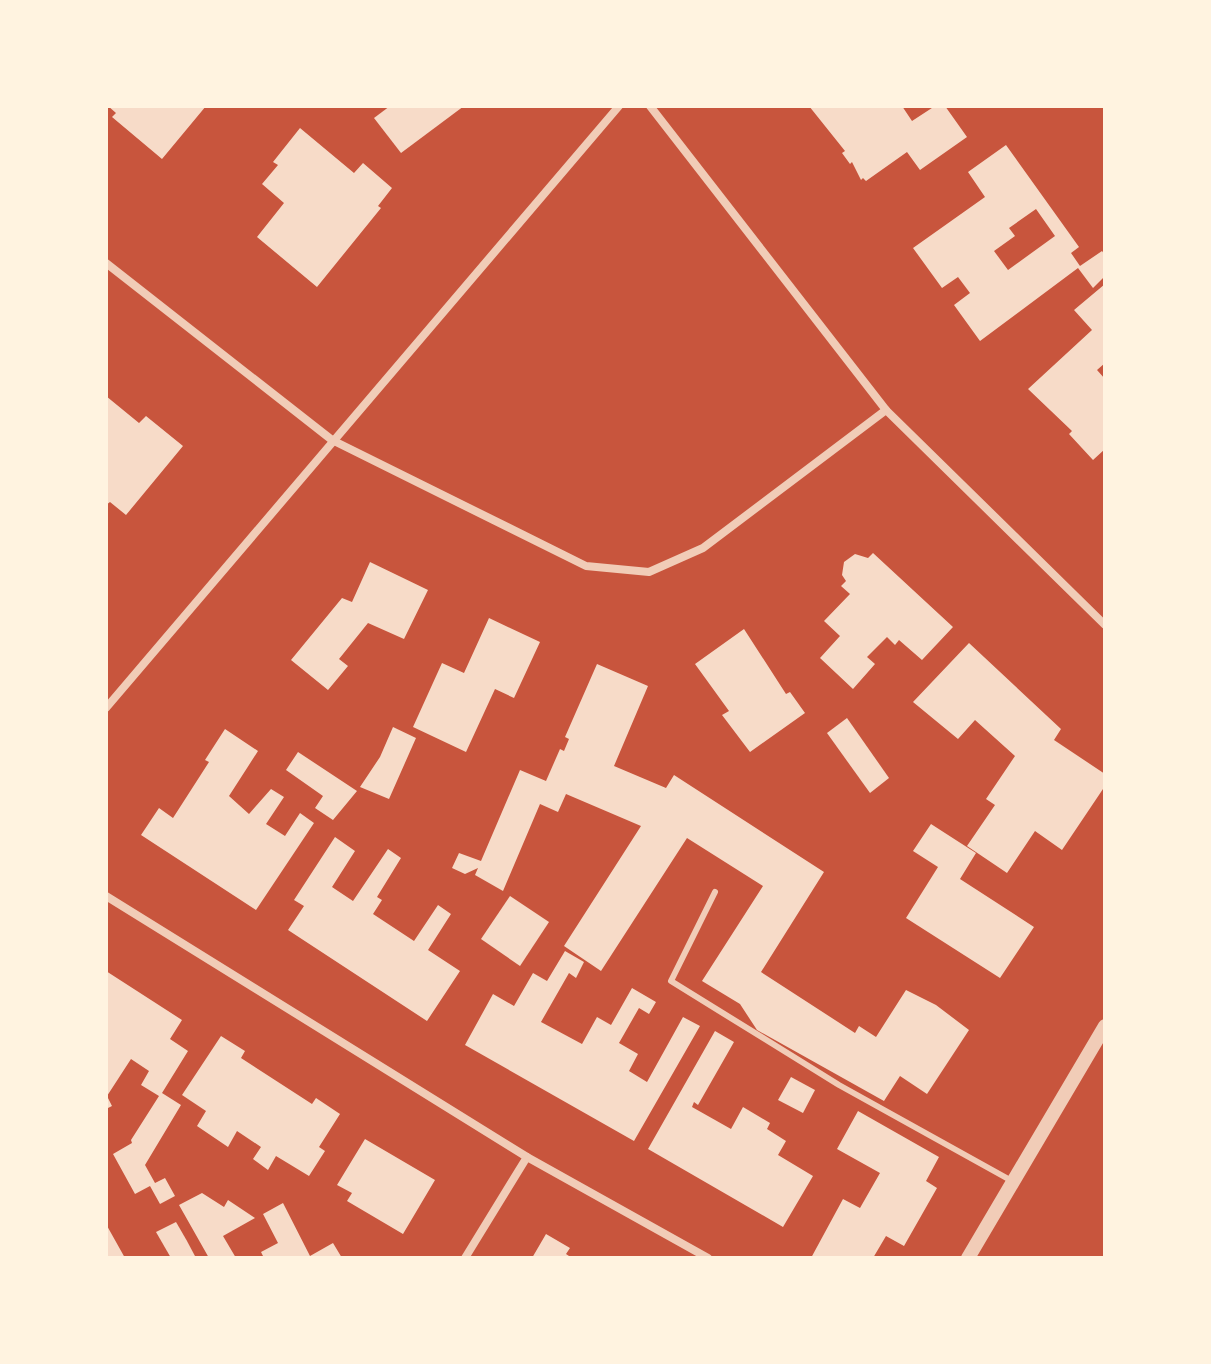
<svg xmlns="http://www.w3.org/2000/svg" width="1211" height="1364" viewBox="0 0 1211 1364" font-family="'Archivo Narrow',sans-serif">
  <rect width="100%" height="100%" fill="#c8553d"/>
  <g fill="#f7dbc8" fill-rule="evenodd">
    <path d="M 108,106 L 206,106 L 162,159 L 112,117 L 116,113 Z"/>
    <path d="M 390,106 L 464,106 L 401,153 L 374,118 Z"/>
    <path d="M 809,106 L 902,106 L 912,121 L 935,106 L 945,106 L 967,137 L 920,170 L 907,152 L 866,181 L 863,178 L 861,180 L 852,162 L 850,164 L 842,153 L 845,151 Z"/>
    <path d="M 300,128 L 354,173 L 363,163 L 392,188 L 378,206 L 381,208 L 317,287 L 257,237 L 284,203 L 262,184 L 278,165 L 273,162 Z"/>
    <path d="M 1006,145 L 1079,247 L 1071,253 L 1080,266 L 1102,251 L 1105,255 L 1105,276 L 1093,288 L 1078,268 L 980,341 L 954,305 L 970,293 L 958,277 L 942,288 L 913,248 L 985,197 L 968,172 ZM 1036,209 L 1055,236 L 1008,270 L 994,251 L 1015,236 L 1009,228 Z"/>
    <path d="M 1105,284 L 1105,363 L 1097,370 L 1105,379 L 1105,449 L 1093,460 L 1069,434 L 1072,431 L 1028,389 L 1092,330 L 1074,310 Z"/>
    <path d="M 106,396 L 139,423 L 146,416 L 183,446 L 126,515 L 110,502 L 106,505 Z"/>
    <path d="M 873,553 L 953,627 L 922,660 L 899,640 L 895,645 L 887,637 L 867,657 L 875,664 L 853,689 L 820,658 L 840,636 L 824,621 L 850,594 L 841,586 L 846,581 L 842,575 L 844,562 L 855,554 L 868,558 Z"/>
    <path d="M 370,562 L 428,590 L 404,639 L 368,623 L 339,659 L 348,666 L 328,690 L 291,660 L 342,598 L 352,602 Z"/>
    <path d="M 489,618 L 540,642 L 514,698 L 495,689 L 466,752 L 413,727 L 442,663 L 464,673 Z"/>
    <path d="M 744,629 L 786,694 L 790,692 L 805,713 L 750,752 L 722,715 L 729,711 L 695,664 Z"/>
    <path d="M 969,643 L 1061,729 L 1054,740 L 1105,774 L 1105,786 L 1062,850 L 1035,831 L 1007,873 L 967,846 L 995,805 L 986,799 L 1015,756 L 975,720 L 958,739 L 913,702 Z"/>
    <path d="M 597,664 L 648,686 L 614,766 L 666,788 L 674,775 L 824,872 L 761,972 L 855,1033 L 859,1026 L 876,1037 L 906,990 L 936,1005 L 969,1030 L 927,1094 L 900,1076 L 884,1101 L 757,1030 L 740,1004 L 702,981 L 763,886 L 687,838 L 601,971 L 564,946 L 641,826 L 566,794 L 558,812 L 540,804 L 503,891 L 475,875 L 478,868 L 465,874 L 452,868 L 459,853 L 481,861 L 520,770 L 546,781 L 560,749 L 564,751 L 569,739 L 565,737 Z"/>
    <path d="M 847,718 L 889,778 L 870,793 L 827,733 Z"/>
    <path d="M 393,727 L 416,738 L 389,799 L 360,787 L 380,757 Z"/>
    <path d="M 225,729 L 258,751 L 229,796 L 249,814 L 271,789 L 284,797 L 266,824 L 285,836 L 300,813 L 314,823 L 256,910 L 141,835 L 159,808 L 173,818 L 209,762 L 205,760 Z"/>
    <path d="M 298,752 L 357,791 L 333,820 L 315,808 L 323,796 L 286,770 Z"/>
    <path d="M 931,824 L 976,853 L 960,879 L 1034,927 L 1000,978 L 906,918 L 938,867 L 913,851 Z"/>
    <path d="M 335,837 L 355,851 L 332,887 L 353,901 L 388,849 L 401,858 L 377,897 L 382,900 L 373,914 L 414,941 L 438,905 L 451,914 L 428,950 L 460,971 L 427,1021 L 288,930 L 304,906 L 294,900 Z"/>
    <path d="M 510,896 L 549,922 L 520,966 L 481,939 Z"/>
    <path d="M 565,951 L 584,962 L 576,978 L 569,973 L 541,1022 L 582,1044 L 597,1017 L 611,1025 L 632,988 L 656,1002 L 649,1014 L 639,1008 L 619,1043 L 638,1054 L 629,1071 L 647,1082 L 683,1017 L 700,1026 L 634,1141 L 465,1045 L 493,994 L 514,1006 L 533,973 L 547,981 Z"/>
    <path d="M 106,971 L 182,1020 L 170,1039 L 188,1051 L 162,1093 L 181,1105 L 145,1165 L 155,1183 L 165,1178 L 175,1196 L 160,1204 L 150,1186 L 135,1194 L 113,1154 L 132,1143 L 131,1140 L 159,1096 L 141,1085 L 149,1071 L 131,1059 L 107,1096 L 112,1106 L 106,1109 Z"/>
    <path d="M 715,1031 L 734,1042 L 698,1105 L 694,1102 L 692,1107 L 731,1129 L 743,1107 L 770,1123 L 767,1129 L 786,1141 L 778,1155 L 813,1176 L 783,1227 L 648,1149 Z"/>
    <path d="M 221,1036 L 245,1051 L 241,1058 L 312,1104 L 316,1098 L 340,1114 L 319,1147 L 325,1151 L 309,1176 L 276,1156 L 268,1170 L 253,1159 L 261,1147 L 237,1131 L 228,1147 L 197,1126 L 206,1111 L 182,1095 Z"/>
    <path d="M 791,1077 L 815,1090 L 803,1113 L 778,1100 Z"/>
    <path d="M 858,1111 L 939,1157 L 926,1181 L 937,1188 L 904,1246 L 886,1236 L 873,1258 L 811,1258 L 843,1199 L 860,1208 L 880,1173 L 837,1149 Z"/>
    <path d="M 365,1139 L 435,1180 L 403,1234 L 347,1201 L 352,1193 L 337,1185 Z"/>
    <path d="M 202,1193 L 224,1207 L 228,1200 L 255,1218 L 223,1236 L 236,1258 L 209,1258 L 179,1205 Z"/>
    <path d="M 283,1203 L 310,1256 L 333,1243 L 342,1258 L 264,1258 L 261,1252 L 278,1243 L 263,1214 Z"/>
    <path d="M 176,1222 L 187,1241 L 196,1258 L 171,1258 L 156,1232 Z"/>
    <path d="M 106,1224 L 111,1233 L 125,1258 L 106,1258 Z"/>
    <path d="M 546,1234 L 570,1248 L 566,1254 L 572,1258 L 532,1258 Z"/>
  </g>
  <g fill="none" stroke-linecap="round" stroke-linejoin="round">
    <path stroke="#f1ccb7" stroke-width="6" d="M 715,892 L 671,981 L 839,1085 L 1012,1181"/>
    <g stroke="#f1ccb7" stroke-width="8">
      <path d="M 650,106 L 886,410 L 1105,625"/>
      <path d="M 106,263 L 332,440 L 586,566 L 649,572 L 703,548 L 886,410"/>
      <path d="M 106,708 L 619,106"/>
      <path d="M 106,896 L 527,1157 L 708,1258"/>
      <path d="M 465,1258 L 527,1157"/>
    </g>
    <path stroke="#f1ccb7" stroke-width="14" d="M 968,1258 L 1105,1026"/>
  </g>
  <rect width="1211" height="1364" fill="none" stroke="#fff3e0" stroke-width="216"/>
</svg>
